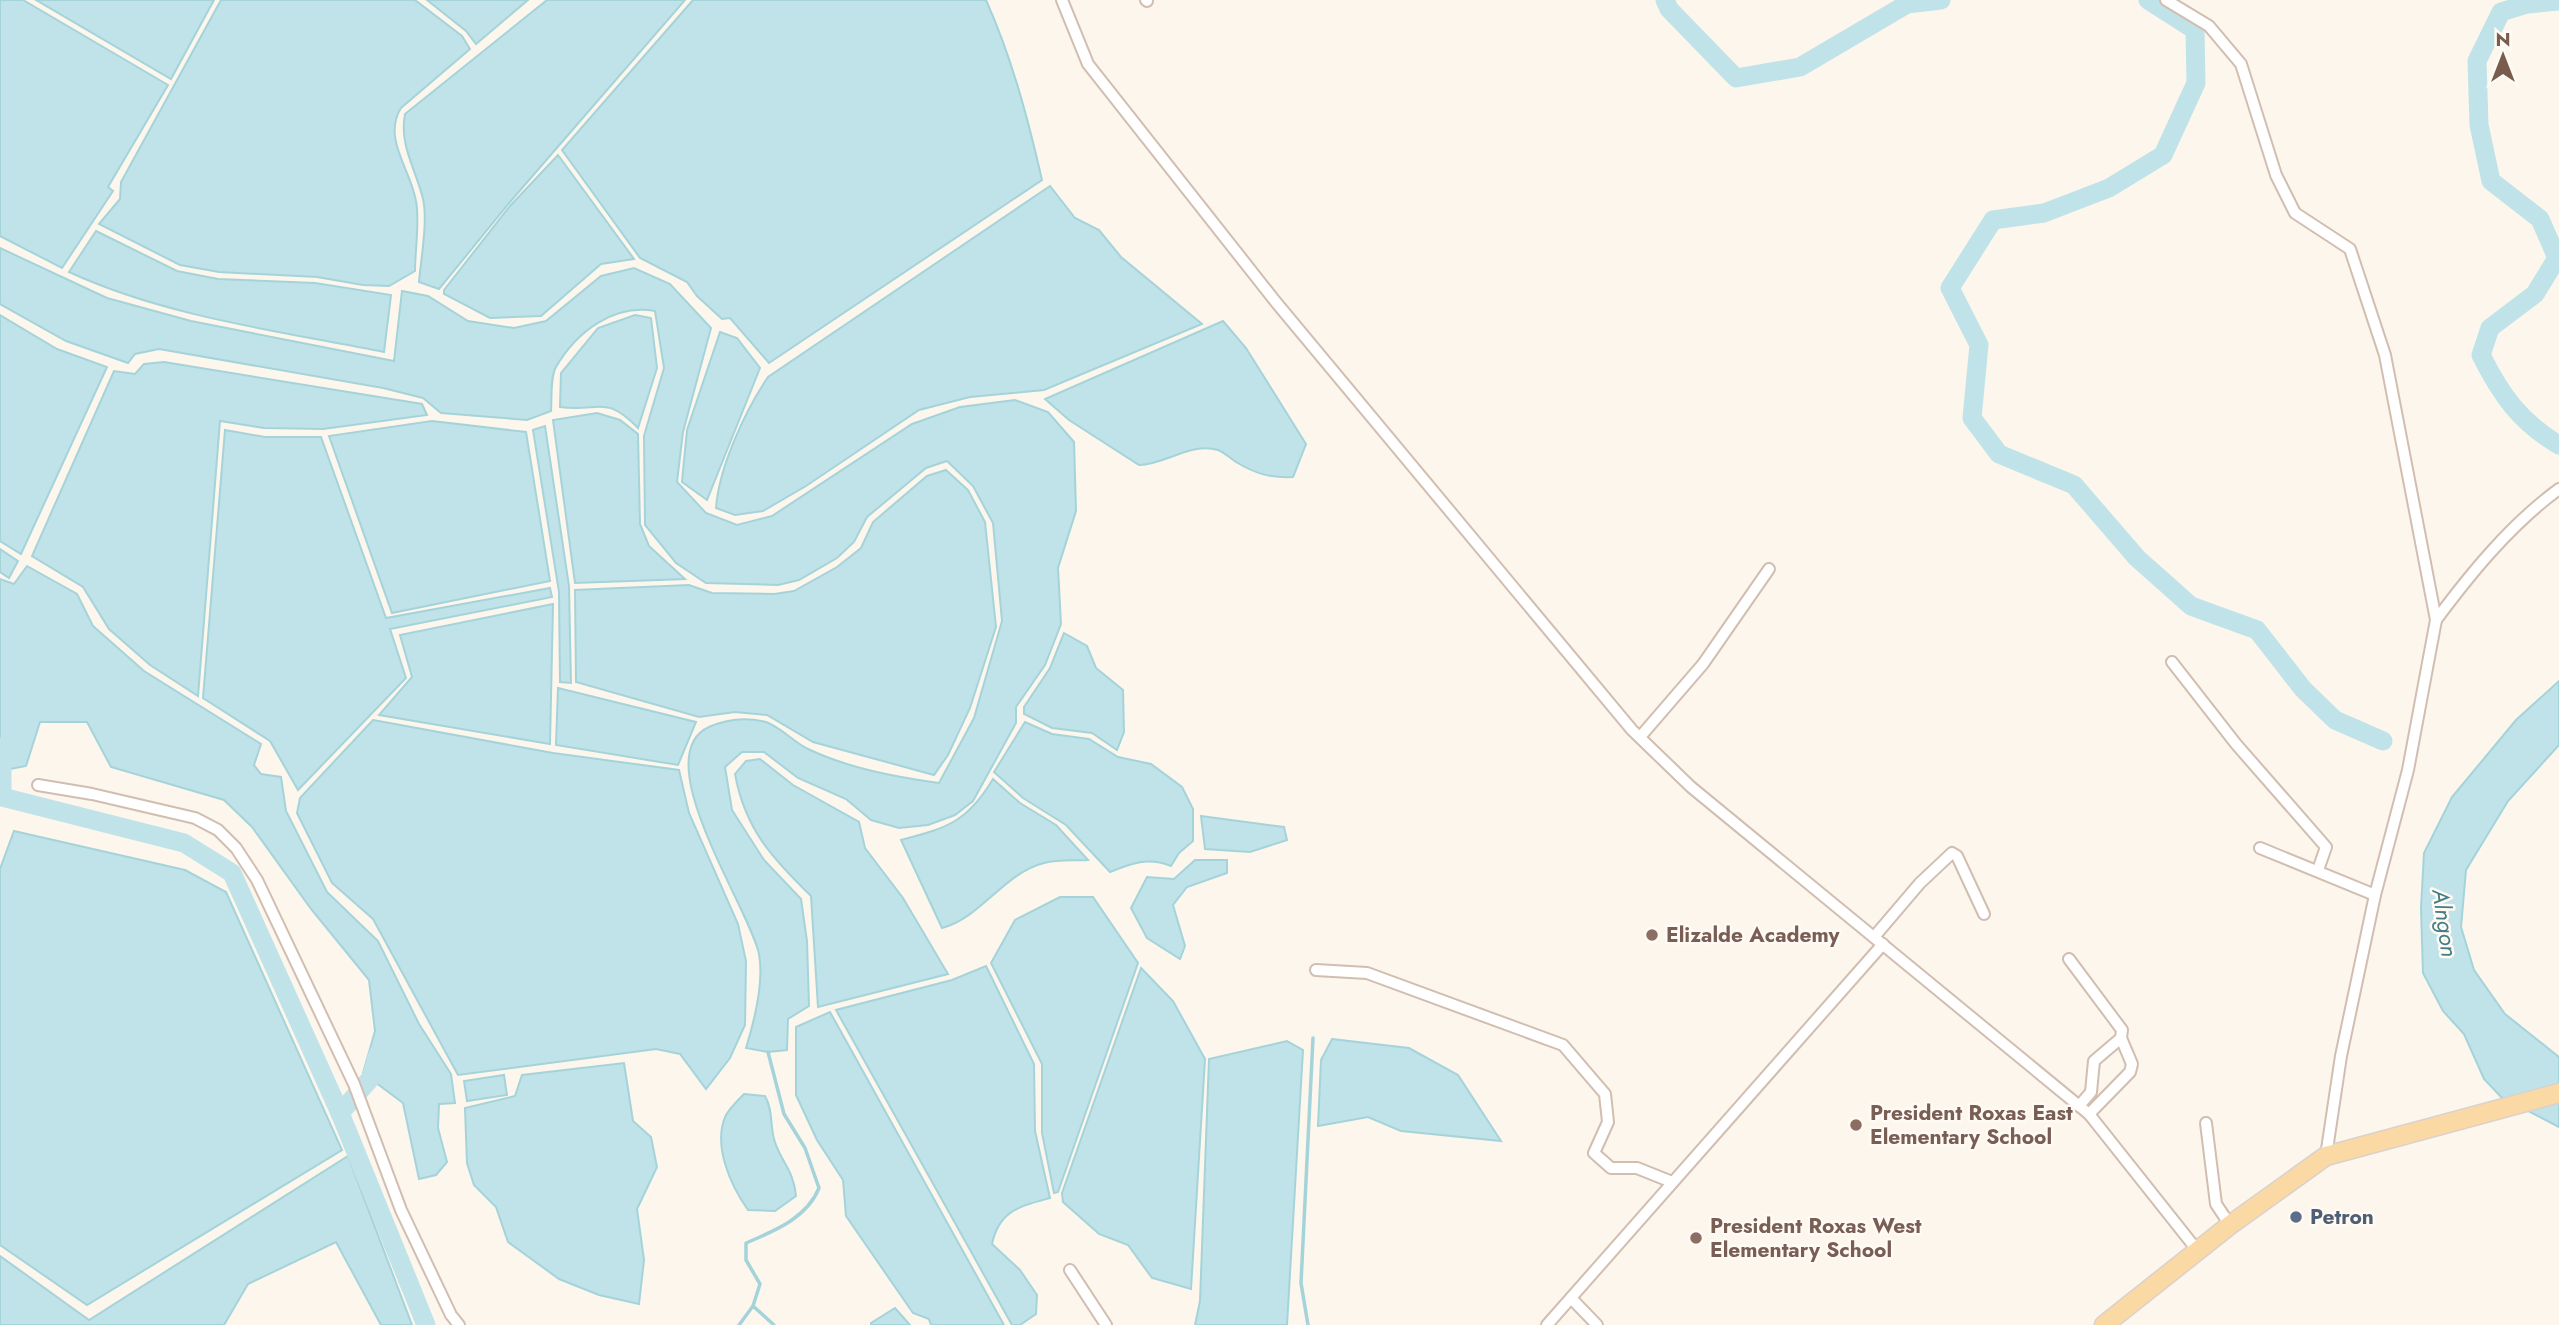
<svg xmlns="http://www.w3.org/2000/svg" width="2559" height="1325" viewBox="0 0 2559 1325" font-family="Jost,sans-serif">
  <rect width="100%" height="100%" fill="#fdf6ec"/>
  <g fill="#bfe3e8" stroke="#a5d3da" stroke-width="2">
    <path d="M 0,0 L 23,0 L 168,85 L 108,187 L 113,191 L 62,268 L 0,236 Z"/>
    <path d="M 36,0 L 214,0 L 171,79 Z"/>
    <path d="M 221,0 L 415,0 L 462,36 L 470,49 L 401,108 C 382,138 411,170 416,201 C 420,222 415,249 415,271 L 389,286 L 363,285 L 317,277 L 219,272 L 180,265 L 99,224 L 120,199 L 121,182 Z"/>
    <path d="M 427,0 L 528,0 L 476,44 L 466,31 Z"/>
    <path d="M 547,0 L 685,0 L 510,202 L 439,289 L 419,282 C 421,259 428,220 423,199 C 416,169 399,146 405,114 Z"/>
    <path d="M 693,0 L 986,0 C 1012,58 1028,119 1042,180 L 769,363 L 730,318 L 722,319 L 697,296 L 687,282 L 640,258 L 562,150 Z"/>
    <path d="M 558,155 L 634,259 L 601,264 L 541,316 L 490,318 L 444,294 L 444,290 L 510,206 Z"/>
    <path d="M 1050,186 L 1075,218 L 1099,230 L 1121,257 L 1202,324 L 1044,390 L 970,397 L 919,410 L 806,486 L 763,511 L 735,515 L 716,508 C 719,467 745,411 768,377 Z"/>
    <path d="M 96,231 L 177,271 L 218,279 L 315,283 L 391,295 L 384,352 C 279,331 167,317 69,272 Z"/>
    <path d="M 0,248 L 107,298 L 191,321 L 394,361 L 402,291 L 428,296 L 468,321 L 514,328 L 546,321 L 601,276 L 634,268 L 670,284 L 711,328 L 683,432 L 677,482 L 706,513 L 737,525 L 772,516 L 912,424 L 960,407 L 1015,400 L 1048,412 L 1074,442 L 1076,511 L 1058,568 L 1061,624 L 1045,665 L 1016,707 L 1016,723 L 973,801 L 955,815 L 928,825 L 899,828 L 871,820 L 846,799 L 798,778 L 764,752 L 742,752 L 725,767 L 732,810 L 764,860 L 801,899 L 807,941 L 809,1006 L 788,1019 L 787,1050 L 768,1052 L 746,1048 C 754,1022 764,981 759,954 C 750,909 645,756 709,727 C 727,719 746,717 766,722 C 780,727 793,741 806,748 C 847,768 895,777 939,783 L 974,718 L 1002,621 L 993,523 L 973,486 L 947,461 L 926,468 L 867,517 L 854,542 L 837,558 L 799,580 L 778,585 L 706,583 L 676,563 L 645,525 L 644,436 L 664,368 L 655,311 C 614,304 577,331 556,367 C 550,377 552,399 551,411 L 527,420 L 441,413 L 423,398 L 383,388 L 159,349 L 135,354 L 128,363 L 66,341 L 0,304 Z"/>
    <path d="M 0,315 L 57,349 L 107,367 L 21,554 L 0,541 Z"/>
    <path d="M 635,315 L 651,318 L 657,368 L 638,428 C 604,393 599,413 560,407 L 561,373 L 598,328 Z"/>
    <path d="M 1223,321 L 1246,348 L 1306,444 L 1293,477 C 1270,478 1256,474 1236,462 C 1231,459 1224,452 1218,450 C 1190,442 1165,465 1139,465 L 1069,420 L 1045,399 Z"/>
    <path d="M 720,332 L 737,338 L 760,368 L 707,500 L 682,482 L 687,430 Z"/>
    <path d="M 164,362 L 422,404 L 427,415 L 323,429 L 264,428 L 220,421 L 198,696 L 150,665 L 109,629 L 83,587 L 32,556 L 114,371 L 135,374 L 144,364 Z"/>
    <path d="M 597,413 L 620,420 L 638,434 L 640,524 L 649,546 L 685,579 L 575,583 L 553,420 Z"/>
    <path d="M 432,421 L 526,432 L 550,581 L 392,613 L 329,436 Z"/>
    <path d="M 545,426 L 569,586 L 571,683 L 560,682 L 559,592 L 533,430 Z"/>
    <path d="M 225,430 L 265,437 L 321,437 L 386,618 L 550,588 L 552,597 L 390,629 L 406,678 L 298,790 L 270,741 L 203,698 Z"/>
    <path d="M 946,470 L 968,490 L 985,522 L 996,627 L 970,708 L 948,755 L 934,775 L 813,742 L 767,715 L 735,712 L 699,717 L 576,682 L 575,590 L 689,585 L 712,593 L 774,594 L 794,591 L 837,567 L 861,548 L 873,522 L 927,476 Z"/>
    <path d="M 0,549 L 18,561 L 9,578 L 0,572 Z"/>
    <path d="M 27,566 L 77,594 L 93,626 L 144,671 L 261,744 L 254,765 L 261,774 L 281,777 L 286,811 L 327,892 L 378,941 L 419,1024 L 451,1074 L 455,1103 L 439,1104 L 438,1128 L 447,1162 L 436,1175 L 419,1179 L 403,1103 L 363,1073 L 375,1031 L 369,980 L 311,909 L 252,827 L 224,800 L 111,767 L 87,722 L 40,722 L 26,766 L 0,771 L 0,579 L 14,584 Z"/>
    <path d="M 553,604 L 550,744 L 379,715 L 412,677 L 400,635 Z"/>
    <path d="M 1064,633 L 1087,646 L 1096,668 L 1123,690 L 1124,732 L 1117,750 L 1092,733 L 1052,728 L 1024,714 L 1024,707 L 1050,668 Z"/>
    <path d="M 2559,681 L 2559,745 L 2508,801 L 2466,870 L 2461,927 L 2474,970 L 2505,1014 L 2559,1057 L 2559,1127 L 2501,1097 L 2484,1079 L 2464,1034 L 2443,1011 L 2423,973 L 2421,908 L 2424,853 L 2452,797 L 2516,720 Z"/>
    <path d="M 558,688 L 696,722 L 678,765 L 556,745 Z"/>
    <path d="M 373,720 L 553,753 L 679,770 L 689,813 L 738,924 L 746,961 L 745,1025 L 730,1058 L 706,1089 L 680,1054 L 656,1049 L 458,1075 L 373,919 L 332,883 L 297,813 L 300,798 Z"/>
    <path d="M 1025,722 L 1052,734 L 1089,739 L 1118,757 L 1151,764 L 1182,787 L 1193,809 L 1193,841 L 1179,853 L 1171,866 C 1148,857 1132,863 1110,872 L 1066,825 L 1023,798 L 994,772 Z"/>
    <path d="M 760,759 L 793,785 L 859,822 L 865,848 L 903,898 L 948,974 L 818,1007 L 811,896 C 772,858 745,829 735,774 L 746,761 Z"/>
    <path d="M 993,779 L 1020,803 L 1056,825 L 1088,860 C 1074,861 1058,859 1044,863 C 1004,873 981,918 942,928 L 901,840 C 948,828 968,821 993,779 Z"/>
    <path d="M 1201,816 L 1284,827 L 1287,840 L 1250,852 L 1205,849 Z"/>
    <path d="M 14,831 L 185,870 L 226,892 L 342,1150 L 87,1305 L 0,1245 L 0,869 Z"/>
    <path d="M 1195,860 L 1227,860 L 1227,873 L 1187,887 L 1173,905 L 1185,946 L 1180,959 L 1147,938 L 1131,908 L 1147,877 L 1174,879 Z"/>
    <path d="M 1060,897 L 1093,897 L 1138,963 L 1058,1192 L 1054,1193 L 1042,1133 L 1042,1064 L 991,963 L 1015,920 Z"/>
    <path d="M 986,966 L 1034,1064 L 1035,1131 L 1050,1198 C 1021,1206 999,1210 992,1244 L 1020,1270 L 1037,1295 L 1036,1314 L 1020,1325 L 1012,1325 L 836,1010 L 952,980 Z"/>
    <path d="M 1141,968 L 1173,1001 L 1205,1059 L 1191,1289 L 1152,1278 L 1128,1245 L 1099,1234 L 1063,1202 L 1062,1193 Z"/>
    <path d="M 830,1012 L 1004,1325 L 931,1325 L 929,1319 L 913,1313 L 846,1216 L 843,1180 L 817,1140 L 796,1095 L 796,1027 Z"/>
    <path d="M 1332,1039 L 1409,1048 L 1458,1075 L 1501,1141 L 1401,1131 L 1368,1117 L 1318,1126 L 1321,1060 Z"/>
    <path d="M 1287,1041 L 1303,1050 L 1287,1325 L 1195,1325 L 1200,1301 L 1209,1059 Z"/>
    <path d="M 624,1063 L 633,1121 L 651,1137 L 657,1167 L 637,1209 L 644,1260 L 639,1304 L 599,1295 L 559,1279 L 508,1242 L 496,1207 L 474,1185 L 467,1163 L 465,1108 L 515,1096 L 522,1075 Z"/>
    <path d="M 504,1075 L 507,1095 L 467,1101 L 464,1081 Z"/>
    <path d="M 744,1094 L 765,1096 C 773,1110 770,1124 774,1139 C 780,1161 794,1170 796,1196 L 775,1211 L 748,1210 C 731,1186 712,1145 726,1115 C 730,1108 738,1100 744,1094 Z"/>
    <path d="M 348,1156 L 412,1325 L 381,1325 L 336,1242 L 248,1284 L 224,1325 L 0,1325 L 0,1256 L 89,1320 Z"/>
    <path d="M 895,1308 L 910,1325 L 871,1325 L 871,1323 Z"/>
  </g>
  <g fill="none" stroke-linecap="round" stroke-linejoin="round">
    <g stroke="#a5d3da" stroke-width="3.5">
      <path d="M 753,1306 L 774,1325"/>
      <path d="M 739,1325 L 753,1306 L 760,1284 L 746,1260 L 746,1243 C 774,1231 807,1218 819,1188 L 805,1148 L 784,1114 L 768,1052"/>
      <path d="M 1308,1325 L 1301,1283 L 1313,1038"/>
    </g>
    <g stroke="#bfe3e8" stroke-width="19">
      <path d="M 1665,0 L 1669,9 L 1736,78 L 1800,67 L 1907,4 L 1941,0"/>
      <path d="M 2148,0 L 2195,30 L 2196,83 L 2163,155 L 2109,188 L 2044,213 L 1993,220 L 1950,288 L 1979,345 L 1972,418 L 1999,454 L 2074,485 L 2137,558 L 2191,606 L 2257,630 L 2303,689 L 2335,720 L 2383,741"/>
      <path d="M 2559,1 L 2527,4 L 2501,12 L 2477,61 L 2479,125 L 2491,181 L 2540,219 L 2557,258 L 2535,294 L 2490,328 L 2481,355 C 2501,395 2520,422 2559,445"/>
      <path d="M 2,747 L 2,797 L 184,843 L 232,873 L 340,1113"/>
      <path d="M 378,1054 L 371,1078 L 340,1113 L 426,1325"/>
    </g>
    <defs>
      <g id="street">
        <path d="M 1062,0 L 1088,64 L 1275,301 L 1632,730 L 1691,787 L 2089,1114 L 2197,1250"/>
        <path d="M 1146,0 L 1147,1"/>
        <path d="M 2166,0 L 2209,26 L 2241,64 L 2276,175 L 2295,213 L 2350,249 L 2385,355 L 2436,620 L 2408,770 L 2375,895 L 2341,1056 L 2326,1156"/>
        <path d="M 2436,620 C 2471,573 2511,524 2559,489"/>
        <path d="M 2172,662 L 2236,744 L 2326,847 L 2318,870"/>
        <path d="M 1640,737 L 1703,664 L 1769,569"/>
        <path d="M 38,785 L 92,794 L 195,818 L 218,830 L 236,848 L 257,880 L 354,1084 L 401,1210 L 451,1315 L 459,1325"/>
        <path d="M 2260,848 L 2375,895"/>
        <path d="M 1874,937 L 1920,883 L 1952,853 L 1957,856 L 1984,914"/>
        <path d="M 2069,959 L 2122,1030 L 2121,1038"/>
        <path d="M 1316,970 L 1367,973 L 1563,1045 L 1605,1094 L 1608,1122 L 1594,1153 L 1611,1168 L 1637,1168 L 1672,1182"/>
        <path d="M 2079,1106 L 2091,1092 L 2094,1061 L 2121,1038 L 2132,1064 L 2130,1072 L 2089,1114"/>
        <path d="M 2206,1123 L 2216,1204 L 2230,1225"/>
        <path d="M 1070,1270 L 1106,1325"/>
        <path d="M 1571,1298 L 1597,1325"/>
        <path d="M 1547,1325 L 1883,944"/>
      </g>
      <path id="primary" d="M 2104,1325 L 2230,1225 L 2326,1156 L 2559,1093"/>
    </defs>
    <use href="#street" stroke="#d1beb0" stroke-width="14"/>
    <use href="#primary" stroke="#dad1cd" stroke-width="21"/>
    <use href="#street" stroke="#fff" stroke-width="10"/>
    <use href="#primary" stroke="#fbd9a5" stroke-width="18"/>
  </g>
  <g fill="#8d6e63" stroke="#fffaf3" stroke-width="2.5">
    <circle cx="1652" cy="935" r="7"/>
    <circle cx="1856" cy="1125" r="7"/>
    <circle cx="1696" cy="1238" r="7"/>
  </g>
  <circle fill="#5c6f8a" stroke="#fffaf3" stroke-width="2.5" cx="2296" cy="1217" r="7"/>
  <g text-anchor="middle" dominant-baseline="central" stroke-width="5" stroke-linejoin="round" paint-order="stroke">
    <g font-size="21" font-weight="bold" fill="#785e54" stroke="#fffaf3" text-anchor="start">
      <text x="1666" y="935">Elizalde Academy</text>
      <text x="1870" y="1113">President Roxas East<tspan x="1870" dy="24">Elementary School</tspan></text>
      <text x="1710" y="1226">President Roxas West<tspan x="1710" dy="24">Elementary School</tspan></text>
    </g>
    <g font-size="21" font-weight="bold" fill="#4e5e75" stroke="#fffaf3" text-anchor="start">
      <text x="2310" y="1217">Petron</text>
    </g>
    <g font-size="23" font-style="italic" fill="#437c86" stroke="#fffaf3">
      <text transform="translate(2445 923) rotate(82)">Alngon</text>
    </g>
  </g>
  <g transform="translate(2503 56)" stroke="#fffaf3" stroke-width="5" paint-order="stroke">
  <path d="M0-5L12 26L0 18L-12 26Z" fill="#7a5c4d"/>
  <text y="-10" font-size="19" font-weight="bold" text-anchor="middle" fill="#7a5c4d">N</text>
  </g>
</svg>
